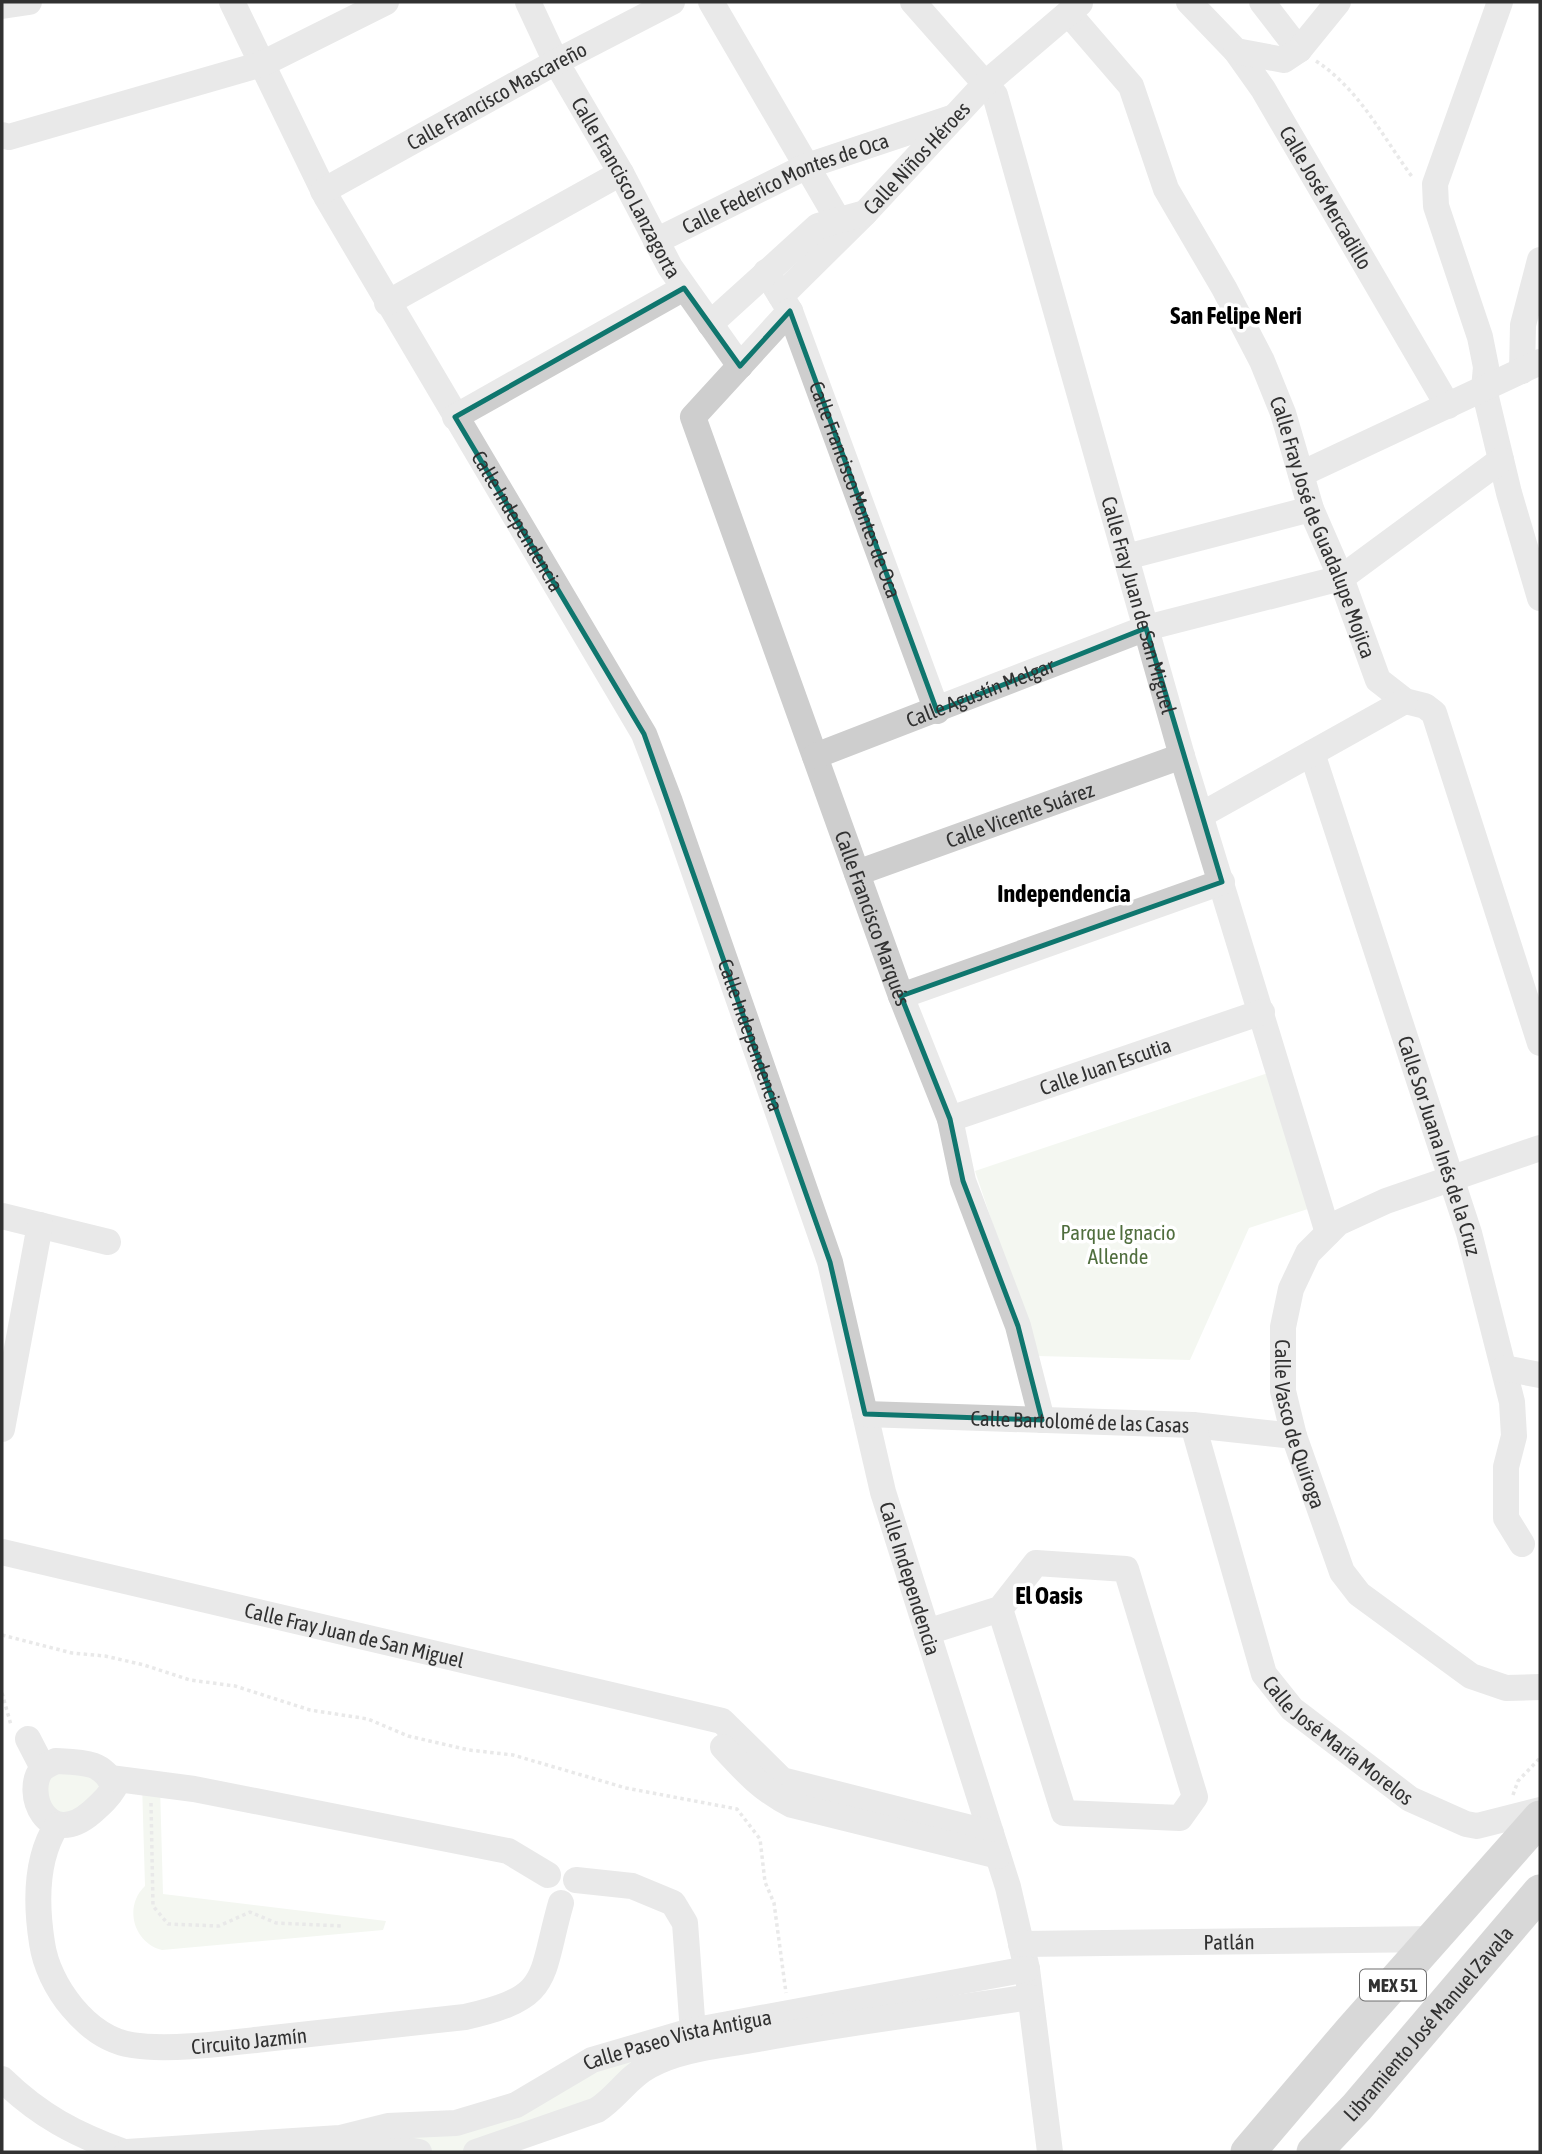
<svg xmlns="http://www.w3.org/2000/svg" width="1542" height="2154" viewBox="0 0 1542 2154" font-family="'Asap Condensed',sans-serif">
  <rect width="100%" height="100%" fill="#fff"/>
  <g fill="#e6eee0">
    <path d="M 1268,1073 L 1311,1208 L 1249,1228 L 1190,1360 L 1037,1356 L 975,1171 Z"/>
    <path d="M 43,1768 L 110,1778 L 82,1820 L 45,1818 Z"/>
    <path d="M 142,1783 L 160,1785 L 163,1894 L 386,1921 L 383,1930 L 162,1950 C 134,1943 123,1907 145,1886 Z"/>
    <path d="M 695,2051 L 613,2100 L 476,2152 L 419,2152 L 388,2126 L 456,2123 L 592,2060 Z"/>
  </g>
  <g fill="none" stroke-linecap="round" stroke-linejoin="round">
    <g stroke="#cecece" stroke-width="3.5" stroke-dasharray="3.5 3.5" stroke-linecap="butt">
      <path d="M 1316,61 C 1360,90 1382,136 1413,178"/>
      <path d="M 2,1635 L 72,1653 L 105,1656 L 144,1665 L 190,1680 L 235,1686 L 310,1710 L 368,1719 L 408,1736 L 469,1750 L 513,1755 L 626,1788 L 737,1809 L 760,1839 L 765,1882 L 774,1903 L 786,1993"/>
      <path d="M 2,1693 L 11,1725"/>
      <path d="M 1513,1795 L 1518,1781 L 1540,1758"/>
      <path d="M 151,1803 L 153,1906 L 168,1924 L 219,1926 L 250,1912 L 276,1923 L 342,1926"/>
    </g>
    <g stroke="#cecece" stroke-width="26">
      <path id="s1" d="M 232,2 L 327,198 L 644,734 L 670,802 L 830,1262 L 883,1492 L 1008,1887 L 1027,1969 L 1050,2152"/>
      <path id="s2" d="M 528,2 L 556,62 L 621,173 L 670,267 L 740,366"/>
      <path d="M 711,2 L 837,218"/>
      <path id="s3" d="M 913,2 L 995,95 L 1182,756 L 1328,1233"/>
      <path id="s4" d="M 1189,2 L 1236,51 L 1263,89 L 1448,406"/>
      <path d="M 1262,2 L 1299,50"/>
      <path d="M 1500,2 L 1435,184 L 1436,206 L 1480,337 L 1486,367 L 1484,389 L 1509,493 L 1540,598"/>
      <path d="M 2,6 L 29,2"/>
      <path id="s5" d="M 1069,14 L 1131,86 L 1166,189 L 1224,288 L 1262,361 L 1283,413 L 1311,509 L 1341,578 L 1378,680 L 1405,701 L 1425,706 L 1434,713 L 1540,1043"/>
      <path d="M 1236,51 L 1284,60 L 1299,50 L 1338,2"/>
      <path d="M 2,135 L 9,137 L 262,64 L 386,2"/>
      <path id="s6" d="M 323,191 L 556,62 L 672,2"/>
      <path id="s7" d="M 656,241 L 807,166 L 954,117"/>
      <path id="s8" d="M 766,272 L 790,311 L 937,711"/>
      <path d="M 781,296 L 865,213"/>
      <path d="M 387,303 L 621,173"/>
      <path id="s9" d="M 790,311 L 693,417 L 901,996 L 950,1119 L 963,1181 L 1018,1326 L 1042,1420"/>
      <path id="s10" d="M 710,324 L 818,226 L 865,213 L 985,84 L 1080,3"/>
      <path d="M 1522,371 L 1523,325 L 1540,260"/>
      <path d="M 455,417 L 684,288"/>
      <path d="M 1301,474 L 1540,362"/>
      <path d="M 1126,557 L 1311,509"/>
      <path id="s11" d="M 1312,753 L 1469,1233 L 1512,1402 L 1514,1436 L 1506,1467 L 1506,1518 L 1522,1544"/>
      <path id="s12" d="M 815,756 L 1146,628 L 1341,578 L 1501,460"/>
      <path d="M 1201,815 L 1405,701"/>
      <path id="s13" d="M 857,873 L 1182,756"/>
      <path d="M 901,996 L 1222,882"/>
      <path id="s14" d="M 950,1119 L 1262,1012"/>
      <path id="s15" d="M 1540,1148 L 1386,1201 L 1338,1223 L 1308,1253 L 1291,1289 L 1283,1327 L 1283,1391 L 1294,1436 L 1342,1572 L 1359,1594 L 1471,1676 L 1506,1688 L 1540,1687"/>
      <path d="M 2,1216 L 108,1242"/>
      <path d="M 1504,1368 L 1540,1375"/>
      <path id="s16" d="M 865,1414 L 1193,1425 L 1294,1436"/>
      <path id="s17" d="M 1193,1425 L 1264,1674 L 1292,1709 L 1410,1799 L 1466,1824 L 1477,1826 L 1540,1810"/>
      <path d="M 2,1429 L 40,1225"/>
      <path id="s18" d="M 2,1552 L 722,1721 L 782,1780 L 991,1833"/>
      <path d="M 927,1632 L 1000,1609 L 1036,1563 L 1126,1569 L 1195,1797 L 1180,1818 L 1064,1813 L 1000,1609"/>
      <path d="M 28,1739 L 43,1768"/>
      <path d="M 723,1747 C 744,1770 763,1791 792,1805 L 998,1856"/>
      <path d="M 56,1761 C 81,1762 105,1761 114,1788 C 108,1798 101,1804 92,1812 C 47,1851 23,1792 42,1769 C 45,1766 52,1763 56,1761 Z"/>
      <path d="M 110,1778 L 194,1789 L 508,1851 L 548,1875"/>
      <path id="s19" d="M 57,1825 C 35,1859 36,1905 42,1943 C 48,1986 87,2038 132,2045 C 168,2051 228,2043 264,2039 C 331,2032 398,2024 465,2017 C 553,1997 539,1980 561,1903"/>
      <path d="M 576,1880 L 632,1886 L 673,1903 L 685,1923 L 694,2046"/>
      <path id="s20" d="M 1021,1944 L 1436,1939"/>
      <path d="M 2,2079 C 40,2116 75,2134 124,2152"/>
      <path d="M 345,2139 L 419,2152"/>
      <path id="s21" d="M 127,2152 L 340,2138 L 388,2126 L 456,2123 L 516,2105 L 592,2060 L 691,2031 L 1027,1969"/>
      <path d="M 476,2152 L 597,2110 C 617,2097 628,2077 649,2066 C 679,2049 719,2046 752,2040 C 844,2023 938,2011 1030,1997"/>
    </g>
    <g stroke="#a9a9a9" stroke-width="35">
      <path d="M 1248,2152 L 1352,2030 L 1540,1818"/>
      <path id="s22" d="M 1314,2152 L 1357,2107 L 1540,1892"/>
    </g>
  </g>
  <path d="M0 0H1542V2154H0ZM 684,288 L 740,366 L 790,311 L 937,711 L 1146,628 L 1222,882 L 901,996 L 950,1119 L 963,1181 L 1018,1326 L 1042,1420 L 865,1414 L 830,1262 L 644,734 L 455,417 Z" fill="#fff" fill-opacity=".55" fill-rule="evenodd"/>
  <path fill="none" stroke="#0f766e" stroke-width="5" stroke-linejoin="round" d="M 684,288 L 740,366 L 790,311 L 937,711 L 1146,628 L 1222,882 L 901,996 L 950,1119 L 963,1181 L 1018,1326 L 1042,1420 L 865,1414 L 830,1262 L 644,734 L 455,417 Z"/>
  <g text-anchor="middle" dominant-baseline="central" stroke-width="7" stroke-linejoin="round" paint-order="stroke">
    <rect fill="#fff" stroke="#6f6f6f" stroke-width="2" x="1360" y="1969.5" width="66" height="31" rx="5"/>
    <g font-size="19" font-weight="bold" fill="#313131">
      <text x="1393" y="1985">MEX 51</text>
    </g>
    <g font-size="21" fill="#313131" stroke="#fff">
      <text stroke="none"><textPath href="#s6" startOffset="198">Calle Francisco Mascareño</textPath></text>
      <text stroke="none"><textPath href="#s10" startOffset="270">Calle Niños Héroes</textPath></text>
      <text stroke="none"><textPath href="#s7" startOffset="142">Calle Federico Montes de Oca</textPath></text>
      <text stroke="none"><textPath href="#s2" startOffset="210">Calle Francisco Lanzagorta</textPath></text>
      <text stroke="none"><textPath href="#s4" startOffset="240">Calle José Mercadillo</textPath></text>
      <text stroke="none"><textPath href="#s8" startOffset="236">Calle Francisco Montes de Oca</textPath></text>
      <text stroke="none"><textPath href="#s1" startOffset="593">Calle Independencia</textPath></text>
      <text stroke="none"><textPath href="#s5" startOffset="578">Calle Fray José de Guadalupe Mojica</textPath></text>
      <text stroke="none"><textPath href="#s3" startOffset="654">Calle Fray Juan de San Miguel</textPath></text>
      <text stroke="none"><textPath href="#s12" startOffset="177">Calle Agustín Melgar</textPath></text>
      <text stroke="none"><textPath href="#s13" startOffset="173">Calle Vicente Suárez</textPath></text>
      <text stroke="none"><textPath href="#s9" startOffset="676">Calle Francisco Marqués</textPath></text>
      <text stroke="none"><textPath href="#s1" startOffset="1160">Calle Independencia</textPath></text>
      <text stroke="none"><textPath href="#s14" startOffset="164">Calle Juan Escutia</textPath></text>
      <text stroke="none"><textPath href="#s11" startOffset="413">Calle Sor Juana Inés de la Cruz</textPath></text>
      <text stroke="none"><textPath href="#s16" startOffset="215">Calle Bartolomé de las Casas</textPath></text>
      <text stroke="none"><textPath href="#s15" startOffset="436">Calle Vasco de Quiroga</textPath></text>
      <text stroke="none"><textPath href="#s1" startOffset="1727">Calle Independencia</textPath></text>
      <text stroke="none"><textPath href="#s18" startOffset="362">Calle Fray Juan de San Miguel</textPath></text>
      <text stroke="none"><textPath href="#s17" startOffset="359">Calle José María Morelos</textPath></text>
      <text stroke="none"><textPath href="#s20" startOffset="208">Patlán</textPath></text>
      <text stroke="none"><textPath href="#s22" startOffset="172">Libramiento José Manuel Zavala</textPath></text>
      <text stroke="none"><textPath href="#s19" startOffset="383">Circuito Jazmín</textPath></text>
      <text stroke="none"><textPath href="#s21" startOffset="570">Calle Paseo Vista Antigua</textPath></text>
    </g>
    <g font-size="21" fill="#506e3e" stroke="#fff">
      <text x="1118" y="1232">Parque Ignacio<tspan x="1118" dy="24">Allende</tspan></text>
    </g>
    <g font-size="24" font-weight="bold" fill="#000" stroke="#fff">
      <text x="1236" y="315">San Felipe Neri</text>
      <text x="1064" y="893">Independencia</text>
      <text x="1049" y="1595">El Oasis</text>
    </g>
  </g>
  <rect width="1542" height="2154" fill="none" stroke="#313131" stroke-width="7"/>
</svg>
